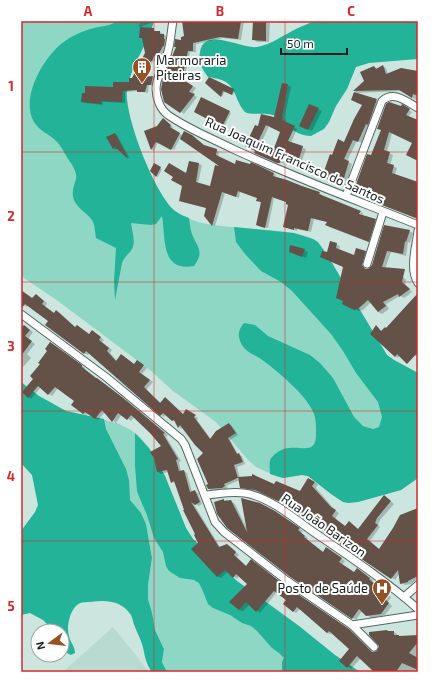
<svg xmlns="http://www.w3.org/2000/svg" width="439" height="693" viewBox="0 0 439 693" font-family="'Exo 2',sans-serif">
  <rect width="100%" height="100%" fill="#cce5de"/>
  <path fill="#b9dad0" d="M 113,627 L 149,672 L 63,672 Z"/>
  <g fill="#8fd7c5">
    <path d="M 21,21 L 154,21 C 148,44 131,65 127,88 C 123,113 156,198 176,212 C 189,221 207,225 222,226 C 243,229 299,229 314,240 C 326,248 333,265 340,277 C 355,303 370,330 387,355 L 394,360 L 418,373 L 418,478 L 401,490 L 358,502 L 348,503 L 338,499 L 308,476 L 302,475 L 283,478 L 278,477 L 256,467 L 249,461 L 216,422 L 173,391 L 151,371 L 122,349 L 58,301 L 21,276 Z"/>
    <path d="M 21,382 L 39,396 L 66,411 L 117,423 L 131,430 L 140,437 L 149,448 L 165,476 L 186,528 L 193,539 L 237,581 L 299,626 L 335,655 L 360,672 L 167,672 L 162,662 L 164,649 L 155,630 L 148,599 L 148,585 L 152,558 L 146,524 L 141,513 L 35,484 L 32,475 L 21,463 Z"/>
  </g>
  <g fill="#23b398">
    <path d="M 117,21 L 154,21 C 148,44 131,65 127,89 C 123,114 155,195 175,211 C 179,214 184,216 189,218 C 190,223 190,229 192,234 C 197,247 205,251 194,266 C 160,272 166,238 162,216 L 156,224 L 151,225 L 131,223 C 132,232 136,241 132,249 C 129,254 124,257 122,263 L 115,300 L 114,281 L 116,248 L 96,238 C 95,232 95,225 92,220 C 87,213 77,208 74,200 C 71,192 74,186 76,179 C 78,171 69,161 65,154 C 63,150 60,145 57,142 C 50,134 39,131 34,122 C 20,98 43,59 61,44 C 71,36 82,31 94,28 C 102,26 110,26 117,21 Z"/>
    <path d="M 315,21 L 418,21 L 418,59 L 369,63 L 356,67 L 347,89 L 336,106 L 329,122 L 324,129 L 311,136 C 302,136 294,132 287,125 C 284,122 281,119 278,117 C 267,111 251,116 245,112 C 242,109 240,105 238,101 C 231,83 228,80 208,77 C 202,69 198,62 200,52 C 204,26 241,49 257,47 C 271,45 285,34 298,28 C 304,25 310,23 315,21 Z"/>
    <path d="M 234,227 L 294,233 L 313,239 L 318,242 L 329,258 L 387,355 L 394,360 L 418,373 L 418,478 L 401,490 L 358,502 L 348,503 L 343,502 L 331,494 L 308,476 L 302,475 L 283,478 L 270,474 C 270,470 269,465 270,461 C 270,459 273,456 275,454 C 279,451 284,448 289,448 C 303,446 317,455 316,432 C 316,426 316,419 314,414 C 308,396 276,370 261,359 C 255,355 246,352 242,345 C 237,336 238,330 244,323 L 255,325 L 268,336 L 310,355 L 320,363 L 333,378 L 354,417 L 363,426 L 373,429 L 379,427 L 382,417 L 378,402 L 356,373 L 343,351 L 331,334 L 292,291 L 281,282 L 261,271 L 245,254 L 236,242 Z"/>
    <path d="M 21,382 L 39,396 L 66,411 L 104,419 L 106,429 L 126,469 L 129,480 L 130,500 L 141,513 L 146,524 L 152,558 L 148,585 L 148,599 L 152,613 L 155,630 L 164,649 L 162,662 L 167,672 L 152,672 C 145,663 145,654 142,644 C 140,638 137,632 135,627 C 133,623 133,619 131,615 C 121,600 105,600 90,602 C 87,602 83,602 80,603 C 70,608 66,626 69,636 C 70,642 75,646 75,653 L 71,655 C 61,651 62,640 62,631 L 54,631 L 43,620 L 30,613 L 21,615 L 21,531 L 35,512 L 38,505 L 32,475 L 21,463 Z"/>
    <path d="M 135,433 L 149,448 L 165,476 L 186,528 L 193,539 L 237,581 L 299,626 L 335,655 L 360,672 L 282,672 L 282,662 L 284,658 L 279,653 L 272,648 L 257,631 L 251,626 L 242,623 L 230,615 L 213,608 L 208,604 L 202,589 L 199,583 L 194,580 L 180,578 L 169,571 L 166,566 L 163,552 L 154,538 L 147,515 L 140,499 L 137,491 L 135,466 Z"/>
  </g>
  <g fill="#0003" fill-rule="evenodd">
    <path d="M 142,21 L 156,21 L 140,27 L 138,26 Z"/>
    <path d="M 183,21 L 244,21 L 241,40 L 223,38 L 196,44 L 196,52 L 190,52 L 184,81 L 196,88 L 192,94 L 197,97 L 184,114 L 165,101 L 182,41 L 186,37 Z"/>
    <path d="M 254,21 L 270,21 L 269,42 L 257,42 L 253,39 Z"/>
    <path d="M 270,21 L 302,21 L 283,23 Z"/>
    <path d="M 160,32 L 166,36 L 166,41 L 168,42 L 160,58 L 157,57 L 155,62 L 153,61 L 146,78 L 153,77 L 156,79 L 154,86 L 149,85 L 148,93 L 138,91 L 125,92 L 125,103 L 103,102 L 103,105 L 85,103 L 82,102 L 114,88 L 130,83 L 146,53 L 143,39 L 140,37 Z"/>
    <path d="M 383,66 L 386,68 L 388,74 L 418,72 L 418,101 L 402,91 L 357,93 L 355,91 L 365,81 L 374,67 L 378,69 Z"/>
    <path d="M 210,78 L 235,90 L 233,95 L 225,91 L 222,97 L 221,96 Z"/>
    <path d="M 288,85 L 291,87 L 284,119 L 286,120 L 285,123 L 297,129 L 291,143 L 306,149 L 301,163 L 285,158 L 284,164 L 255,153 L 258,128 L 275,118 ZM 269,126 L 282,132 L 274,152 L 260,146 Z"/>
    <path d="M 354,94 L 380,102 L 362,143 L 357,141 L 347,161 L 352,164 L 346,186 L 327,178 L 332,156 L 345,144 L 363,105 Z"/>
    <path d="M 202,98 L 231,113 L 221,133 L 209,128 L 212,120 Z"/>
    <path d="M 402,106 L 412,112 L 408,117 L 418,121 L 418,160 L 413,143 L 392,133 L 387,152 L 393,155 L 390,165 L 397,168 L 395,175 L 418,183 L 418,218 L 387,207 L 359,194 L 371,157 Z"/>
    <path d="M 318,109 L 322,111 L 312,131 L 303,127 Z"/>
    <path d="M 165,121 L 173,127 L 171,129 L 205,147 L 217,150 L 219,152 L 218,157 L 235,165 L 273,173 L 276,175 L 275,177 L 319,193 L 322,195 L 322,196 L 357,219 L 359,219 L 361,212 L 363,213 L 362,216 L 378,221 L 371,243 L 329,227 L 328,222 L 314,219 L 311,232 L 297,229 L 297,231 L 287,228 L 284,226 L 289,205 L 287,202 L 274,198 L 268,228 L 260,227 L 257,225 L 262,203 L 260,202 L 258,198 L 240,192 L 239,198 L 225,193 L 215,226 L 212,225 L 205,216 L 207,208 L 183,202 L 187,174 L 190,162 L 199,164 L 202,165 L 198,184 L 211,187 L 223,168 L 180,138 L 174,150 L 158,142 L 154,151 L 152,150 L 145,132 L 158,127 Z"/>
    <path d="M 115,134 L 117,135 L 130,159 L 118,148 L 116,150 L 113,148 Z"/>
    <path d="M 154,165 L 162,169 L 158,177 L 156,176 Z"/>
    <path d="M 385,226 L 409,231 L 413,233 L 410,243 L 408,242 L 406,256 L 391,252 L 385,269 L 399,272 L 406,280 L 405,284 L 412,292 L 404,298 L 400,296 L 386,304 L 389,309 L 382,314 L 378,312 L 371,302 L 363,310 L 358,311 L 343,303 L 344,267 L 328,254 L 330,242 L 340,246 L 339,251 L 354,256 L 365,252 L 369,254 L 365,267 L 367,270 L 373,266 Z"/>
    <path d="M 304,250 L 308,252 L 306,258 L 290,252 Z"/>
    <path d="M 21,291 L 33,299 L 39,297 L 47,303 L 45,307 L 54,314 L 56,311 L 60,313 L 76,328 L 89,335 L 95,333 L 104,340 L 102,342 L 112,350 L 110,353 L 117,361 L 135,364 L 137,361 L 147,368 L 142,374 L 153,382 L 146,390 L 161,403 L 165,398 L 183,415 L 186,411 L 198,418 L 197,420 L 211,439 L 229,424 L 232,426 L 238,435 L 230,440 L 238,454 L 242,456 L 245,464 L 237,467 L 240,478 L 301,493 L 308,479 L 318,484 L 316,488 L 335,510 L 339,513 L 335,519 L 346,527 L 359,530 L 387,498 L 394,504 L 380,520 L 378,525 L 380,527 L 370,541 L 380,550 L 418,509 L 418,579 L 411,584 L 405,585 L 401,583 L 399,574 L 395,580 L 392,578 L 311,520 L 310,521 L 306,519 L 283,503 L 259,492 L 244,489 L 241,487 L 240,480 L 226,486 L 228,488 L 225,490 L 213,491 L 209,489 L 210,484 L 205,453 L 183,427 L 182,429 L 179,427 L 177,422 L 172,420 L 166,414 L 164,417 L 161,415 L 89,353 L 88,355 L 84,353 L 49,321 L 29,305 L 27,307 L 21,303 ZM 234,475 L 239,478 L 239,480 L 233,477 Z"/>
    <path d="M 418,298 L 418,357 L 395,347 L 401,353 L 398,358 L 395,356 L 376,326 L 382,332 Z"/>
    <path d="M 21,323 L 33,332 L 28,339 L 35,344 L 27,354 L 31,358 L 23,367 L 21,366 Z"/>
    <path d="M 54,345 L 85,368 L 85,370 L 97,379 L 126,400 L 168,435 L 166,437 L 181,461 L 179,462 L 181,472 L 184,471 L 187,473 L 192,492 L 194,491 L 198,493 L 202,504 L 199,506 L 193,503 L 220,547 L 227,545 L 231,547 L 239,555 L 237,557 L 247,567 L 287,587 L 352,632 L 373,653 L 378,652 L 387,631 L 394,632 L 397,634 L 397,636 L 401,637 L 418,636 L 418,672 L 376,672 L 361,658 L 351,669 L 348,667 L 351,648 L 332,633 L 330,634 L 327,633 L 300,609 L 296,613 L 293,611 L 287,600 L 277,592 L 260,613 L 250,604 L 243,611 L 239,610 L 231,602 L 248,584 L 239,576 L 237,579 L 228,571 L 221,578 L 217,576 L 199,544 L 176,483 L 172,482 L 168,472 L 161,474 L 158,472 L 163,446 L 134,417 L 131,421 L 122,414 L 116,423 L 105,412 L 98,420 L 88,413 L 86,415 L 83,414 L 76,401 L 58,388 L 52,396 L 41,387 L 31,399 L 28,397 L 41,364 Z"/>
    <path d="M 224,500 L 231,501 L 235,504 L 246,527 L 271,510 L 303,531 L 301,533 L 308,538 L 307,540 L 324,553 L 330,550 L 345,561 L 342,565 L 354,573 L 360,571 L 373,580 L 372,582 L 391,597 L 388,602 L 392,606 L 385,615 L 371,618 L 362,611 L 356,620 L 353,618 L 290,575 L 228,528 Z"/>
  </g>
  <g fill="#645248" fill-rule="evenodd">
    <path d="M 182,21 L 241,21 L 238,39 L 220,37 L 193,43 L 193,51 L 188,51 L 182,79 L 193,86 L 189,92 L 195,94 L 180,113 L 164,102 L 161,89 L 163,78 L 176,47 L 174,47 L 175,39 L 181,40 L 181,37 L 184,36 Z"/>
    <path d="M 253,21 L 266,21 L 266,41 L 252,40 Z"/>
    <path d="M 140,27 L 154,28 L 154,31 L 160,31 L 160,34 L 164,34 L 164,39 L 165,39 L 164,46 L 163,46 L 157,57 L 154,56 L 152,61 L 151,61 L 143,77 L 153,76 L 151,85 L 147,85 L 145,92 L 137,92 L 137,90 L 123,91 L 122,102 L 101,101 L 101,104 L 81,102 L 82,93 L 85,93 L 85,86 L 113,87 L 113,82 L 129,82 L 129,78 L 132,78 L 145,53 L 142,38 L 139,38 Z"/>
    <path d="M 383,65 L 386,74 L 401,68 L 418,71 L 418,96 L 413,94 L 412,98 L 399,90 L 353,91 L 364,81 L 360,72 L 374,66 L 376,69 Z"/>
    <path d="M 209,77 L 234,89 L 232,95 L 223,91 L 221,97 L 205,83 Z"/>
    <path d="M 282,83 L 288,84 L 282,117 L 283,117 L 282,120 L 295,126 L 288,141 L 303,146 L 298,162 L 282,157 L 280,163 L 277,163 L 254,153 L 255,151 L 245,146 L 255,125 L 258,126 L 261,114 L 274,117 ZM 266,125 L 280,132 L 273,151 L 257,144 Z"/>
    <path d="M 354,92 L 377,99 L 368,125 L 366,124 L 358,142 L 353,140 L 344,159 L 349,161 L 342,185 L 322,177 L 330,154 L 332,155 L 338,139 L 344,142 L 354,119 L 362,105 L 351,100 Z"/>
    <path d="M 201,97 L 230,111 L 219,133 L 208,128 L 211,121 L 194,112 Z"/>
    <path d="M 389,102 L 401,106 L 402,104 L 407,107 L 410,109 L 406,115 L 418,120 L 418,161 L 406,155 L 412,143 L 389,132 L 384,150 L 390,152 L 387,163 L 394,165 L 392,173 L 418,182 L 418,219 L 382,205 L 374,202 L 375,200 L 358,194 L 354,190 L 367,154 L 371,155 L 381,130 L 377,129 L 386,104 Z"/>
    <path d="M 309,104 L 319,108 L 308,130 L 299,126 Z"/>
    <path d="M 163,118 L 171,125 L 170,127 L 180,133 L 171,150 L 156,142 L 151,150 L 144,131 L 157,126 Z"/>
    <path d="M 184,131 L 192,135 L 204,145 L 217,149 L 216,155 L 235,164 L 236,160 L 250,164 L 251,162 L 274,173 L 273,176 L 287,180 L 302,186 L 320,192 L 319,194 L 361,211 L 359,214 L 376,219 L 369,242 L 325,225 L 327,222 L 311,218 L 308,231 L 294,228 L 294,230 L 283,227 L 288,205 L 286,204 L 286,202 L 272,197 L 265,228 L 256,225 L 261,202 L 256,201 L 257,198 L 238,191 L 236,197 L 222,192 L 212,226 L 204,216 L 206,208 L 179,201 L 182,186 L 171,180 L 173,177 L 164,171 L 169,163 L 186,173 L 189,161 L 199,163 L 196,182 L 210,186 L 215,165 L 219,166 L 180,139 Z"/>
    <path d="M 115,133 L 128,158 L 127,158 L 115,147 L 113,149 L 106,137 Z"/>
    <path d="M 154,163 L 161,167 L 156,177 L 150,171 Z"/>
    <path d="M 384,225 L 410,230 L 406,242 L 405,241 L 403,254 L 387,251 L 382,267 L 405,269 L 402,282 L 410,289 L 399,297 L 398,294 L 383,302 L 386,306 L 378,312 L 368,300 L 359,308 L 354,310 L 342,304 L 343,301 L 336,298 L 343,267 L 320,257 L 322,251 L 327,252 L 330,241 L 337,243 L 336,248 L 354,255 L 356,248 L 366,251 L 362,265 L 365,269 L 368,269 L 372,265 Z"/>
    <path d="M 290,245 L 305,249 L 302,257 L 289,252 Z"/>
    <path d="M 21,290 L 32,298 L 36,294 L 44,301 L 42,304 L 54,313 L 56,310 L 75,327 L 77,325 L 89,334 L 92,330 L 101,337 L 99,340 L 109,348 L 107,351 L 116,361 L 121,354 L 134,364 L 137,360 L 144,365 L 139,372 L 150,380 L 144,387 L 160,403 L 165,397 L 183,414 L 186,409 L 196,415 L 194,417 L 210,439 L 216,431 L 229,423 L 236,433 L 228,438 L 237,454 L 239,453 L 243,462 L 234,465 L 238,478 L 224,484 L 225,486 L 222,488 L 208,489 L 206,485 L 208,484 L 197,459 L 203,453 L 195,445 L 180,425 L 178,428 L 174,420 L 172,421 L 163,413 L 160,416 L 86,351 L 84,354 L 45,325 L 48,321 L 25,304 L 21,309 Z"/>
    <path d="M 418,293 L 418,352 L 407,364 L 397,354 L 395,357 L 370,334 L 376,325 L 381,331 L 385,327 L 386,328 Z"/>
    <path d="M 24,325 L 30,330 L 25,336 L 32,341 L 21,356 L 21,329 Z"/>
    <path d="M 50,342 L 82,365 L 82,367 L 96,378 L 97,378 L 122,397 L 165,433 L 163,434 L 178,459 L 176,460 L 179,471 L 184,470 L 190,492 L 195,490 L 200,502 L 195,505 L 191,502 L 219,547 L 227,544 L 236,552 L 234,555 L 246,566 L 251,559 L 283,584 L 349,629 L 372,652 L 377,651 L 379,646 L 369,635 L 369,632 L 387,630 L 388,631 L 394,631 L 394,635 L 399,635 L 399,636 L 418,635 L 418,642 L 409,653 L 418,658 L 418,670 L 402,663 L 396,672 L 374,672 L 357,656 L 347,668 L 339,661 L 349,649 L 329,631 L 327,633 L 297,607 L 293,612 L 283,604 L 286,600 L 274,591 L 256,612 L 246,602 L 239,610 L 229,602 L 247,584 L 236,574 L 233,578 L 225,570 L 217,577 L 191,549 L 198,543 L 194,535 L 195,534 L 183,510 L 184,510 L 182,504 L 174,481 L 171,483 L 167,470 L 157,472 L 154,458 L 150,452 L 161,446 L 150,433 L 131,415 L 127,420 L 118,413 L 112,422 L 102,410 L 95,419 L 85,412 L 83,414 L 71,405 L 74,401 L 55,387 L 48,395 L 38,386 L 28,398 L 22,392 L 33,379 L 30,376 L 40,364 L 38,363 L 47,351 L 45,349 Z"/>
    <path d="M 252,474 L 274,484 L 276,481 L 300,491 L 308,478 L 315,482 L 312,486 L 331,507 L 336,510 L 332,516 L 345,526 L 349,521 L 358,529 L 384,495 L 391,501 L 377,518 L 375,523 L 378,525 L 367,539 L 379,549 L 393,528 L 400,515 L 418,508 L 418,576 L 408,581 L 408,582 L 400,584 L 398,570 L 391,579 L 332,539 L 333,537 L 314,523 L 307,519 L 306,520 L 280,502 L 255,490 L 240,488 L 238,477 L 252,476 Z"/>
    <path d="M 241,498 L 260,503 L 275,511 L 300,528 L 298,530 L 305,536 L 304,537 L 323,552 L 326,547 L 342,558 L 339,562 L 354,572 L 357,568 L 370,578 L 369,579 L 388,595 L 385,599 L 389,603 L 381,614 L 366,616 L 359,609 L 352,619 L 289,576 L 227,528 L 217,514 L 214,502 L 224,499 L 224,501 L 231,500 L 247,532 Z"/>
  </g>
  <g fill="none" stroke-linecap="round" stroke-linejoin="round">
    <defs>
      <g id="minor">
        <path d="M 173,21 C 171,31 171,41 168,51 C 164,70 150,82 159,103 C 161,108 164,112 168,115 C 188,129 211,138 233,149 C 293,177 356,200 418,225"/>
        <path d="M 346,196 L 382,101 C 394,90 407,102 418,108"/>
        <path d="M 418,231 C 416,247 409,269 418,283"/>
        <path d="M 367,264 L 383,212"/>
        <path d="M 21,314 L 106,377 L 181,439 L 185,445 L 215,522 L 224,532 L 286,580 L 352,625 L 418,615"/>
        <path d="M 205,495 C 220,494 238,490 253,495 C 276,502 296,520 315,533 C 350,557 386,581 418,609"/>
        <path d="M 404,597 L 418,585"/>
        <path d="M 352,625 L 374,647"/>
      </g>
    </defs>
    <use href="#minor" stroke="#526862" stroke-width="9"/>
    <use href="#minor" stroke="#fff" stroke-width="7"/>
  </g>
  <path fill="none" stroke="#d62828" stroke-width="1" stroke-opacity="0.55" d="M 154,21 L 154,672M 285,21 L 285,672M 21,152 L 418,152M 21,282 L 418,282M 21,411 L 418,411M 21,541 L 418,541"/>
  <defs>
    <symbol id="building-pin" viewBox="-11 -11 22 30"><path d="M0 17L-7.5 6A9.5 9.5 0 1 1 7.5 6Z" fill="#955123" stroke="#fff"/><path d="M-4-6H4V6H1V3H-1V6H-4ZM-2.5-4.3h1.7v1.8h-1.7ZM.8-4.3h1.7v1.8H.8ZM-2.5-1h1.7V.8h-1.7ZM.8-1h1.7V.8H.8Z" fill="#fff"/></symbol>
    <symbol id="hospital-pin" viewBox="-11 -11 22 30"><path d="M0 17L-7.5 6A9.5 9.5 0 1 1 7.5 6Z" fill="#955123" stroke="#fff"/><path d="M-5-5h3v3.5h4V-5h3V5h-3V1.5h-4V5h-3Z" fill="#fff"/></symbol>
  </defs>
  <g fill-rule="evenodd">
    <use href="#building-pin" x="131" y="56" width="22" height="30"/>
    <use href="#hospital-pin" x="371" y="577" width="22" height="30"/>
  </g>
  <g text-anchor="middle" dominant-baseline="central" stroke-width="4" stroke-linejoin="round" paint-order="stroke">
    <g font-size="13" fill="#161f1d" stroke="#fff" text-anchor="start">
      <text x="156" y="60">Marmoraria<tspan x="156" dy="15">Piteiras</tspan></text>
      <text x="368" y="588" text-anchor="end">Posto de Saúde</text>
    </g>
    <g font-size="13" fill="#161f1d" stroke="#fff">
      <text transform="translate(295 160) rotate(24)">Rua Joaquim Francisco do Santos</text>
      <text transform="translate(324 525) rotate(35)">Rua João Barizon</text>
    </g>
  </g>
  <rect width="439" height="693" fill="none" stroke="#ffffff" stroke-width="44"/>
  <g transform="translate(50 643) rotate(255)"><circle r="19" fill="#ffffff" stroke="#a2a5a5"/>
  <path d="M0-3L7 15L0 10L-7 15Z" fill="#955123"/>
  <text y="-6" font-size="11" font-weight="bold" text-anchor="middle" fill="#161f1d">N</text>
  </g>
  <path d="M281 48v6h66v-6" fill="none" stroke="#161f1d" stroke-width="2"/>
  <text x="287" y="48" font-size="12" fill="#161f1d" stroke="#ffffff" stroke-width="3" paint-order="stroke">50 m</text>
  <rect x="22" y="22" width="395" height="649" fill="none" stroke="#d62828" stroke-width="1.5"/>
  <g font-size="13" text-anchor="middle" font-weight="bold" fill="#d62828">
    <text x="88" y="16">A</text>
    <text x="220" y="16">B</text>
    <text x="351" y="16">C</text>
    <text x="11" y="91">1</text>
    <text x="11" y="221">2</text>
    <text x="11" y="351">3</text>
    <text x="11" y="481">4</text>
    <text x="11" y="611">5</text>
  </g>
</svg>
